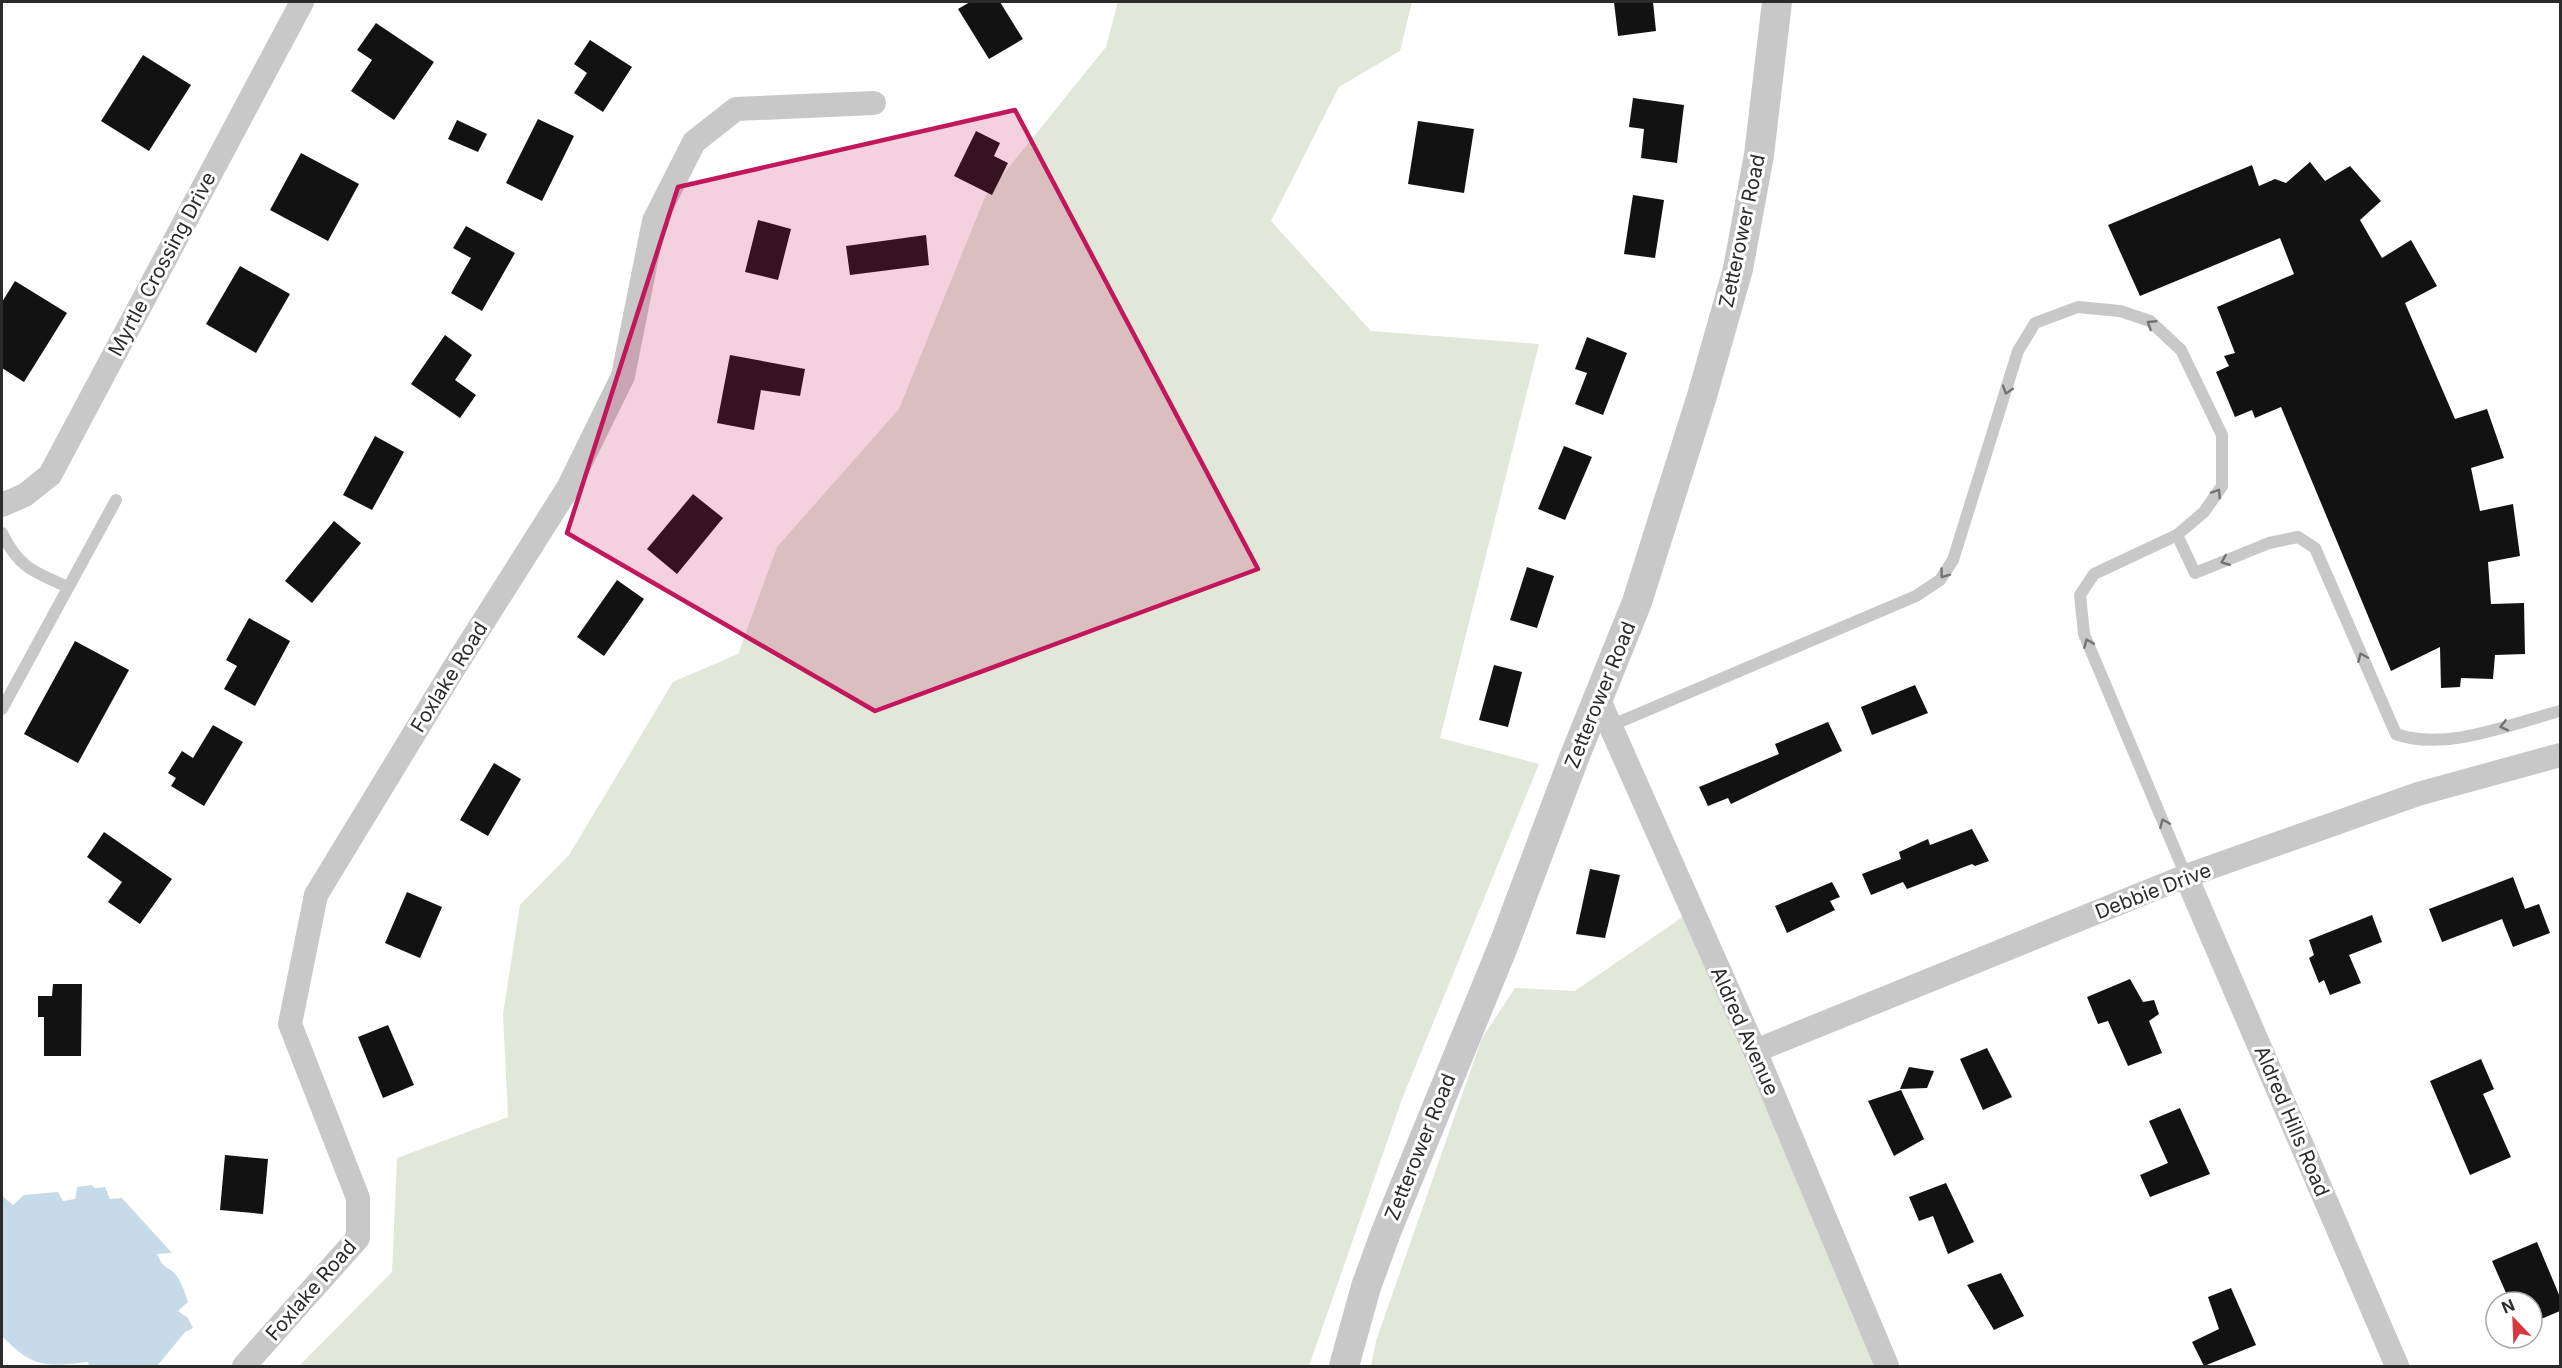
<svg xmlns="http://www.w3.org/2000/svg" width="2562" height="1368" viewBox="0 0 2562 1368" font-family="Inter,sans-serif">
  <rect width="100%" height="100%" fill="#fff"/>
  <g fill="#e1e8d9">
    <path d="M 1118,2 L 1412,2 L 1400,51 L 1339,87 L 1271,221 L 1371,331 L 1539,344 L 1440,738 L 1539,764 L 1402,1099 L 1309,1366 L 299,1366 L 392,1272 L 397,1158 L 508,1117 L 503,1014 L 520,905 L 569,855 L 673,682 L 738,654 L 777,547 L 899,409 L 985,197 L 1106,47 Z"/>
    <path d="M 1684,916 L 1876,1366 L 1371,1366 L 1376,1341 L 1482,1038 L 1515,988 L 1575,991 Z"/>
  </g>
  <path fill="#c7dae7" d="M 91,1185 L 95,1188 L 105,1187 L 110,1199 L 122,1198 L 172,1253 L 157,1254 C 165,1272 167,1264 176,1275 C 182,1283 185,1293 188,1302 L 178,1311 L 188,1318 L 193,1328 L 185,1332 L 157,1366 L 89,1366 L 88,1362 C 45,1367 33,1368 2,1336 L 2,1196 L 13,1205 L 24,1195 L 58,1192 L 63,1201 L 75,1199 L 77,1187 Z"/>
  <g fill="#121212">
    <path d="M 970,2 L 1000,2 L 1023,39 L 989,59 L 958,9 Z"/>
    <path d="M 1614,2 L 1653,2 L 1656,31 L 1618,36 Z"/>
    <path d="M 376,23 L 434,62 L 394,120 L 351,91 L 372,60 L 357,50 Z"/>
    <path d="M 590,40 L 632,67 L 603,112 L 574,93 L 587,73 L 574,64 Z"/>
    <path d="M 143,55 L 191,85 L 149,151 L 101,121 Z"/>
    <path d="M 1633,98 L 1684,105 L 1677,163 L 1641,158 L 1644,129 L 1629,127 Z"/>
    <path d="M 538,119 L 574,136 L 542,201 L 506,183 Z"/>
    <path d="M 457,120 L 487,134 L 478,152 L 448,139 Z"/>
    <path d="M 1418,121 L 1474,129 L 1464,193 L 1408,184 Z"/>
    <path d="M 976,131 L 1000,143 L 994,156 L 1008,163 L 992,195 L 954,176 Z"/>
    <path d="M 301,153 L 359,184 L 328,241 L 270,210 Z"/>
    <path d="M 2310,162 L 2325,181 L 2350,166 L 2381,201 L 2360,220 L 2382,258 L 2411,240 L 2437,286 L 2405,303 L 2455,419 L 2487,409 L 2504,458 L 2471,468 L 2480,511 L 2513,504 L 2520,556 L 2488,562 L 2491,604 L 2524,603 L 2525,654 L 2495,655 L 2493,679 L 2461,678 L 2460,687 L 2441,688 L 2440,647 L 2391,671 L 2281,407 L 2255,418 L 2252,410 L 2235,417 L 2216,372 L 2229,366 L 2224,356 L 2235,353 L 2217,307 L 2294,274 L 2280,238 L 2140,296 L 2108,225 L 2252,165 L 2259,186 L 2275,179 L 2286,183 Z"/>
    <path d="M 1633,195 L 1664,200 L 1655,258 L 1624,254 Z"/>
    <path d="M 758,220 L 791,229 L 778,280 L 745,272 Z"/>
    <path d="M 466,226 L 515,253 L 482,311 L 451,293 L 471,258 L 453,248 Z"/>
    <path d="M 926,235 L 929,265 L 850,275 L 846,246 Z"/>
    <path d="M 240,266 L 290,294 L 256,353 L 206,324 Z"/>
    <path d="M 15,281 L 67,313 L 24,382 L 2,368 L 2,302 Z"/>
    <path d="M 445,335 L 472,355 L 455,380 L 476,395 L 460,418 L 411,384 Z"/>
    <path d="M 1587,337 L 1627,353 L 1603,415 L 1575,404 L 1587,373 L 1575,369 Z"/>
    <path d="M 730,355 L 805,369 L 800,396 L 761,390 L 754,430 L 717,423 Z"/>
    <path d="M 375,436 L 404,452 L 372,510 L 343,495 Z"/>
    <path d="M 1564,446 L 1592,457 L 1565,520 L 1538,509 Z"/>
    <path d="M 693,494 L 723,518 L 677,574 L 647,549 Z"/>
    <path d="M 334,521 L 361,543 L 312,603 L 285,581 Z"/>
    <path d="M 1527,567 L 1554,576 L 1537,628 L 1510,620 Z"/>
    <path d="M 617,580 L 644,599 L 604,656 L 577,637 Z"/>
    <path d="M 249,618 L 290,641 L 255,706 L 224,689 L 237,666 L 226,660 Z"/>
    <path d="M 75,641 L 129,670 L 78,763 L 24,734 Z"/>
    <path d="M 1494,665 L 1522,672 L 1508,727 L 1479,720 Z"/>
    <path d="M 1915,685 L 1928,713 L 1872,735 L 1861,707 Z"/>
    <path d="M 1828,722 L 1842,751 L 1731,804 L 1728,798 L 1708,806 L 1699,787 L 1779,754 L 1775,744 Z"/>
    <path d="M 213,725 L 243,742 L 204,806 L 171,786 L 176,778 L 168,773 L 182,751 L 193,758 Z"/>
    <path d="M 494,763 L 521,779 L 488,836 L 460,820 Z"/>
    <path d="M 1972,829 L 1989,861 L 1975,866 L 1972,864 L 1907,889 L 1903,882 L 1871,895 L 1862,874 L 1901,859 L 1899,852 L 1928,839 L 1930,845 Z"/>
    <path d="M 104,832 L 172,879 L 140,924 L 108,902 L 122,882 L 87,857 Z"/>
    <path d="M 1590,869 L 1620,875 L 1605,938 L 1576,934 Z"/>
    <path d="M 2513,877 L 2525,909 L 2539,904 L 2550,933 L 2513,947 L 2502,919 L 2442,942 L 2429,909 Z"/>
    <path d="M 1832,882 L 1840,897 L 1830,901 L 1835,910 L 1787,933 L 1775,906 Z"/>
    <path d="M 407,892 L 442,907 L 420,958 L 385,943 Z"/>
    <path d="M 2372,915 L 2382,942 L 2349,955 L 2361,983 L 2330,995 L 2324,980 L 2319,983 L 2309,958 L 2314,955 L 2309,940 Z"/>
    <path d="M 2130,979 L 2143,1002 L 2154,1000 L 2159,1014 L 2149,1021 L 2162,1053 L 2128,1066 L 2108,1021 L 2098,1024 L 2087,997 Z"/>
    <path d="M 53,984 L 82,984 L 81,1056 L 44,1056 L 44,1017 L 38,1017 L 38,996 L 52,996 Z"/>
    <path d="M 388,1025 L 414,1085 L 383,1098 L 358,1037 Z"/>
    <path d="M 1987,1048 L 2012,1097 L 1983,1110 L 1960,1059 Z"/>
    <path d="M 2481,1059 L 2494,1089 L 2483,1094 L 2511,1157 L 2470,1175 L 2430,1081 Z"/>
    <path d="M 1909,1067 L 1934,1071 L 1927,1088 L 1900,1089 Z"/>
    <path d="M 1901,1090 L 1924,1139 L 1894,1156 L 1868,1101 Z"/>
    <path d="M 2180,1108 L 2210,1174 L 2150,1197 L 2140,1175 L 2168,1163 L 2149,1121 Z"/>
    <path d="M 225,1155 L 268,1159 L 263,1214 L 220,1210 Z"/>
    <path d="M 1946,1183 L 1974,1242 L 1948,1254 L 1933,1216 L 1919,1221 L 1909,1197 Z"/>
    <path d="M 2537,1242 L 2560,1297 L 2560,1311 L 2532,1323 L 2532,1302 L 2510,1302 L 2492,1261 Z"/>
    <path d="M 2001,1273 L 2024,1316 L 1994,1330 L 1967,1285 Z"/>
    <path d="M 2231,1288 L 2256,1345 L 2204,1366 L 2192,1342 L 2219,1329 L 2208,1297 Z"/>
  </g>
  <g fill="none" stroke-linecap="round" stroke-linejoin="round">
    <g stroke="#c8c8c8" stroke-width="12">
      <path d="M 2,533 C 19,568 34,572 68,587"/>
      <path d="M 2177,535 L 2195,573 L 2269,543 L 2298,537 L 2315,548 L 2396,734 C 2445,752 2511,724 2560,711"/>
      <path d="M 2,709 L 116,500"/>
      <path d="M 1610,726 L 1916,596 L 1940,580 L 1953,560 L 2018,351 L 2035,323 L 2078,307 L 2120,311 L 2150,321 L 2181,350 L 2222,435 L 2222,486 L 2204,512 L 2177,535 L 2094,574 L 2080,595 L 2084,634 L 2186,876"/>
    </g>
    <g stroke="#c8c8c8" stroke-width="24">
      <path d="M 2,505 L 25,495 L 50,475 L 302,2"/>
      <path d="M 1598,698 L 1755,1051 L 1887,1366"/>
      <path d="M 2186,876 L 2397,1366"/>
      <path d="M 1755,1051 L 2186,876 L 2418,794 L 2560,755"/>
      <path d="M 244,1366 L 358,1238 L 358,1198 L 290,1024 L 316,895 L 454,668 L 568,488 L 623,376 L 654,221 L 694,142 L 736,109 L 874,103"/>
    </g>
    <path stroke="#c8c8c8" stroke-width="30" d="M 1344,1366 L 1366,1287 L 1386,1232 L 1504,944 L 1574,758 L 1637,602 L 1702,396 L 1738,269 L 1759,155 L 1777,2"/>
  </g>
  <defs><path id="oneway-chevron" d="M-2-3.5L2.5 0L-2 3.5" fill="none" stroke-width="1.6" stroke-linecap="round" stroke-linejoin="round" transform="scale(1.5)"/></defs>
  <g stroke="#727272">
    <use href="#oneway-chevron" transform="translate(2151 324) rotate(-147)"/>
    <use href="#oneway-chevron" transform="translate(2007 390) rotate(108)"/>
    <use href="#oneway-chevron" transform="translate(2217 493) rotate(-57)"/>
    <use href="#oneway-chevron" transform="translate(2225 561) rotate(158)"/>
    <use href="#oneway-chevron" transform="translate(1944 574) rotate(126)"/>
    <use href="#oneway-chevron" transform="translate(2088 643) rotate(-113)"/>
    <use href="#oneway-chevron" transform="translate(2362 657) rotate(-113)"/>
    <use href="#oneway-chevron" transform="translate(2504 726) rotate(166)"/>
    <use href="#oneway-chevron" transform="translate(2164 823) rotate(-113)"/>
  </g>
  <path fill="#c2185b" fill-opacity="0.2" stroke="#c2185b" stroke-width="4.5" stroke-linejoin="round" d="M 1015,110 L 1258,569 L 875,711 L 567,533 L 678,187 Z"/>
  <g text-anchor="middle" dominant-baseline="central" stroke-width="6" stroke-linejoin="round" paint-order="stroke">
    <g font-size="20" fill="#2b2b2b" stroke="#fff">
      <text transform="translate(1742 231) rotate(-78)">Zetterower Road</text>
      <text transform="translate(162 264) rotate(-62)">Myrtle Crossing Drive</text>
      <text transform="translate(449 677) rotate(-58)">Foxlake Road</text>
      <text transform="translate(1600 695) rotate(-68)">Zetterower Road</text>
      <text transform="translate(2153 891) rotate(-21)">Debbie Drive</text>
      <text transform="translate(1745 1031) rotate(66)">Aldred Avenue</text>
      <text transform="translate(2292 1121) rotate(67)">Aldred Hills Road</text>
      <text transform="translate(1420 1147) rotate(-68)">Zetterower Road</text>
      <text transform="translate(311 1290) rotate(-49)">Foxlake Road</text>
    </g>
  </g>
  <rect width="2562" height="1368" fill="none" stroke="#2b2b2b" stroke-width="6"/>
  <g transform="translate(2514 1320) rotate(337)"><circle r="28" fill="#ffffff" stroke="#aaaaaa" stroke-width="1.5"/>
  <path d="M0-4.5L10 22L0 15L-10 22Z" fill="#d73940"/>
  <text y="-9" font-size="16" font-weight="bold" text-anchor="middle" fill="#2b2b2b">N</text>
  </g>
</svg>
